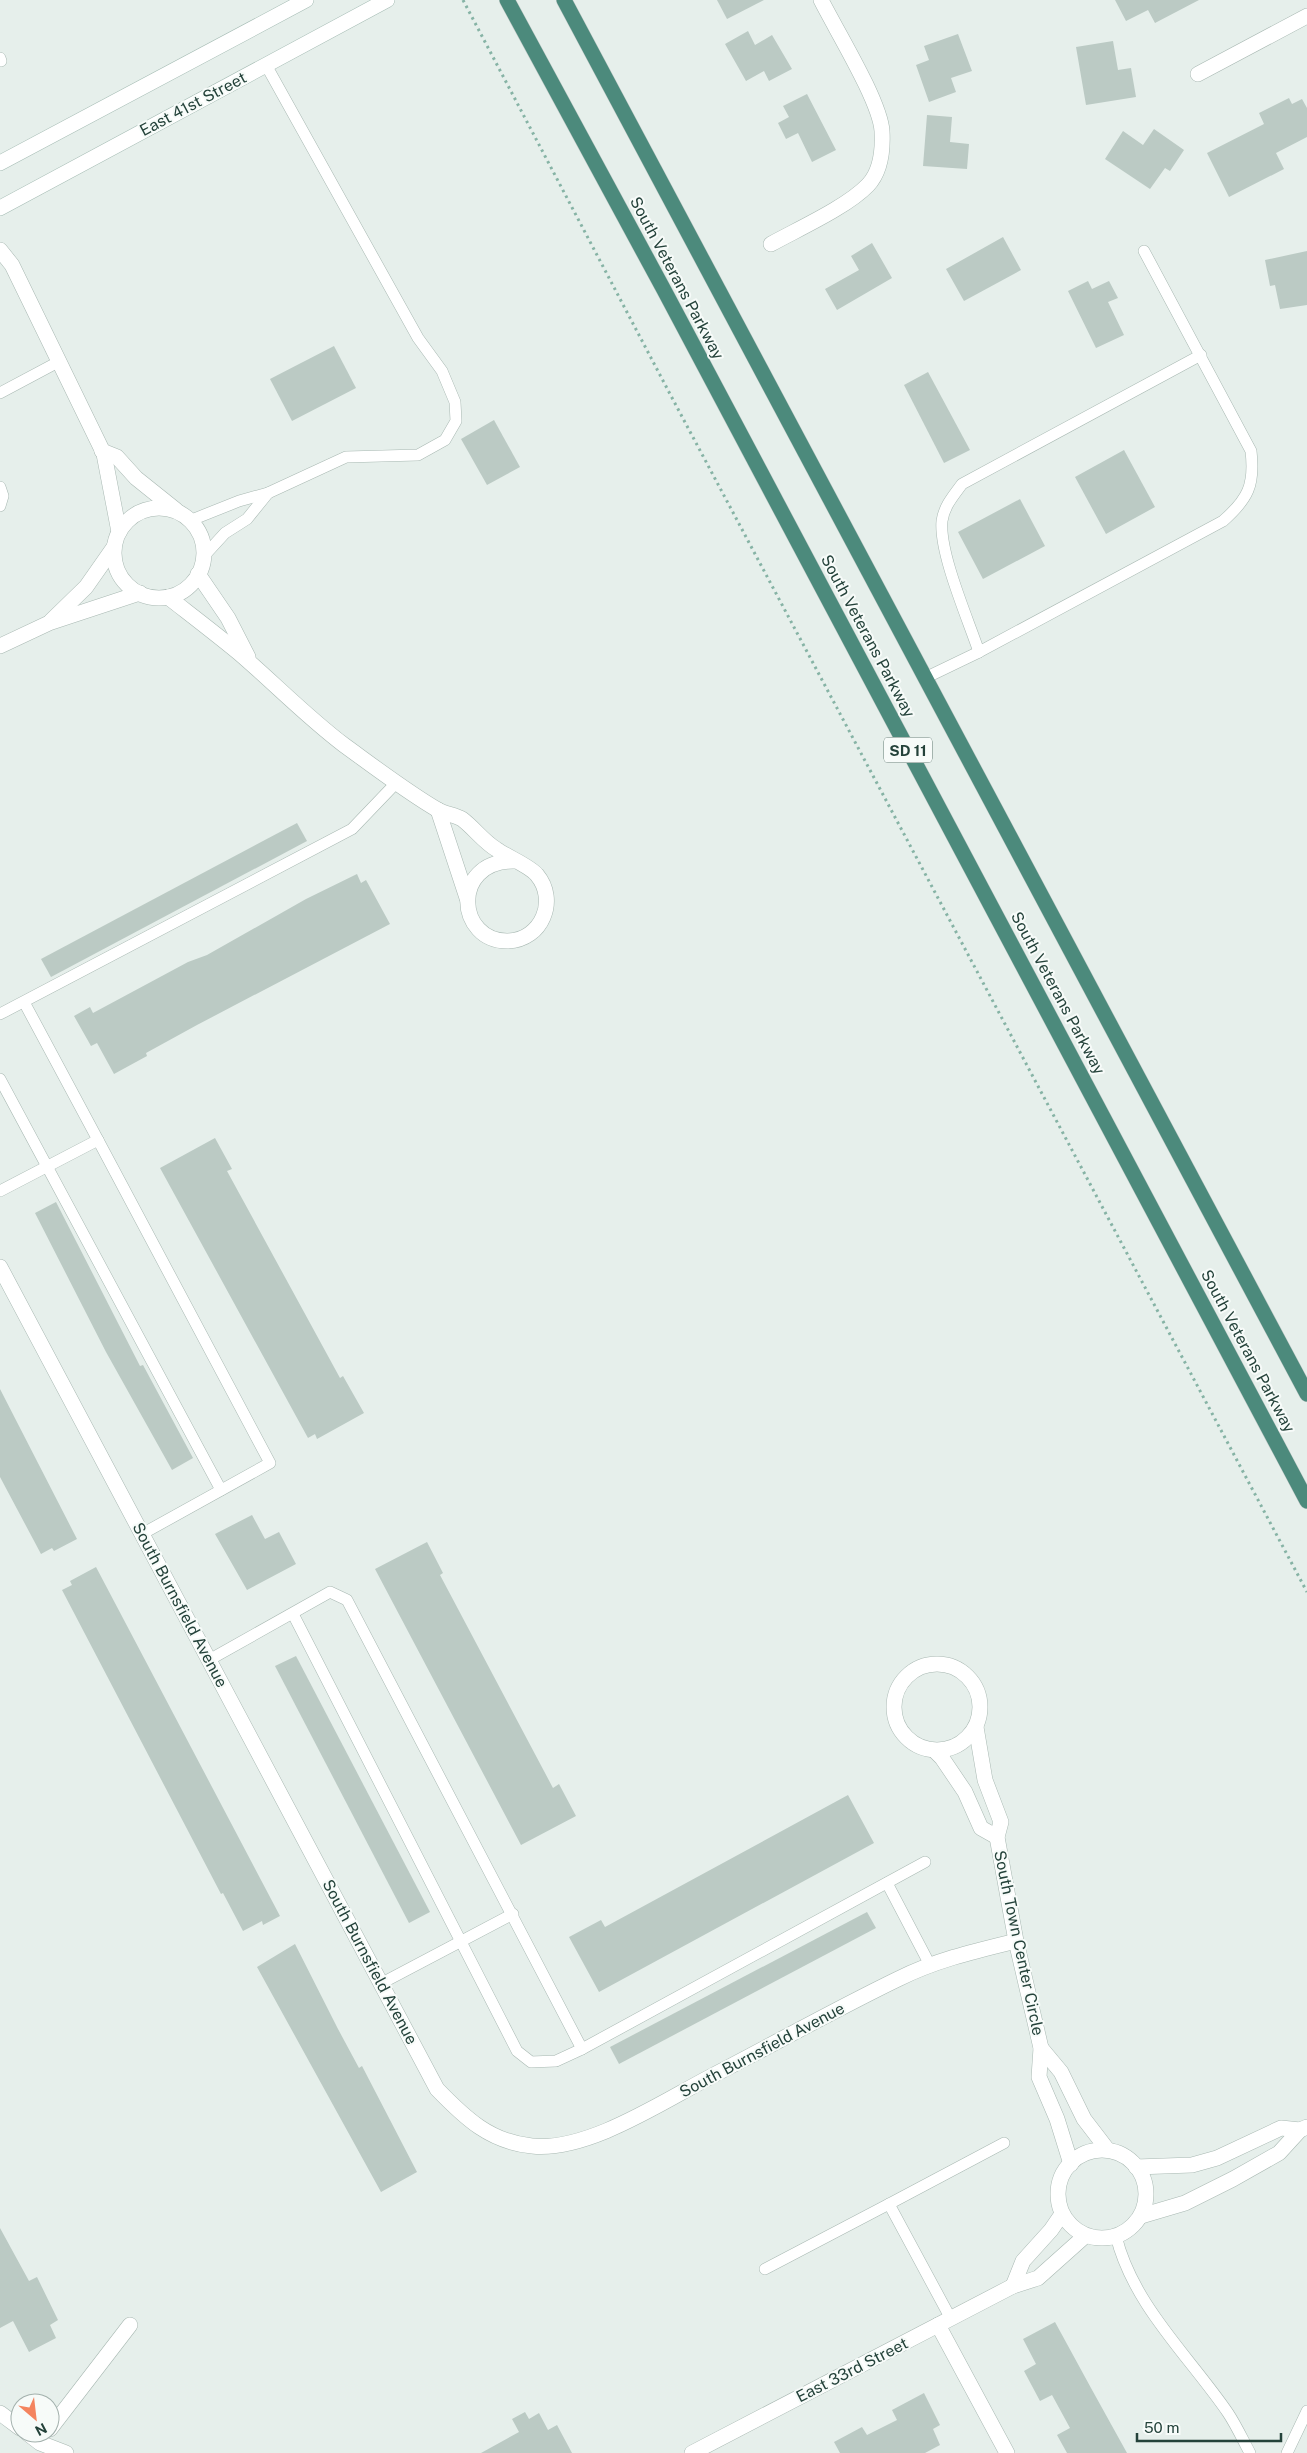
<svg xmlns="http://www.w3.org/2000/svg" width="1307" height="2453" viewBox="0 0 1307 2453" font-family="'Public Sans',sans-serif">
  <rect width="100%" height="100%" fill="#e6efeb"/>
  <g fill="#bbcac4">
    <path d="M 717,0 L 764,0 L 727,19 Z"/>
    <path d="M 1115,0 L 1199,0 L 1155,23 L 1148,10 L 1126,21 Z"/>
    <path d="M 748,31 L 755,45 L 772,35 L 792,69 L 769,81 L 764,71 L 746,81 L 725,44 Z"/>
    <path d="M 958,34 L 972,71 L 951,78 L 956,92 L 929,102 L 916,65 L 929,60 L 924,46 Z"/>
    <path d="M 1113,41 L 1118,70 L 1131,68 L 1136,97 L 1086,105 L 1076,47 Z"/>
    <path d="M 807,94 L 836,150 L 812,162 L 798,133 L 786,139 L 778,123 L 789,117 L 783,106 Z"/>
    <path d="M 1289,98 L 1292,104 L 1302,99 L 1307,108 L 1307,137 L 1276,153 L 1284,169 L 1229,197 L 1207,153 L 1264,124 L 1259,113 Z"/>
    <path d="M 927,115 L 952,117 L 950,142 L 969,144 L 967,169 L 923,166 Z"/>
    <path d="M 1154,129 L 1184,150 L 1170,171 L 1165,168 L 1150,189 L 1105,159 L 1123,131 L 1143,145 Z"/>
    <path d="M 1003,237 L 1021,270 L 964,301 L 946,269 Z"/>
    <path d="M 872,243 L 892,278 L 837,310 L 825,289 L 859,270 L 851,256 Z"/>
    <path d="M 1307,251 L 1307,305 L 1280,309 L 1275,285 L 1270,286 L 1265,260 Z"/>
    <path d="M 1088,281 L 1092,289 L 1109,281 L 1118,298 L 1108,302 L 1124,335 L 1096,348 L 1068,291 Z"/>
    <path d="M 334,346 L 356,388 L 292,421 L 270,379 Z"/>
    <path d="M 928,372 L 970,450 L 944,463 L 904,385 Z"/>
    <path d="M 494,420 L 520,467 L 487,485 L 461,439 Z"/>
    <path d="M 1124,450 L 1155,507 L 1106,534 L 1075,477 Z"/>
    <path d="M 1020,499 L 1045,546 L 983,579 L 958,532 Z"/>
    <path d="M 297,823 L 307,841 L 51,977 L 41,959 Z"/>
    <path d="M 357,874 L 361,883 L 366,880 L 390,924 L 197,1025 L 146,1053 L 147,1056 L 114,1074 L 97,1043 L 91,1046 L 74,1016 L 90,1007 L 93,1013 L 188,962 L 207,955 L 306,899 Z"/>
    <path d="M 215,1138 L 232,1169 L 227,1171 L 340,1378 L 343,1376 L 364,1413 L 317,1439 L 315,1434 L 308,1438 L 160,1168 Z"/>
    <path d="M 56,1202 L 140,1366 L 143,1365 L 193,1458 L 172,1470 L 106,1352 L 35,1213 Z"/>
    <path d="M 0,1389 L 77,1539 L 54,1551 L 52,1548 L 41,1554 L 0,1477 Z"/>
    <path d="M 252,1515 L 265,1539 L 279,1532 L 296,1564 L 247,1590 L 215,1534 Z"/>
    <path d="M 427,1542 L 443,1573 L 440,1575 L 553,1788 L 559,1784 L 576,1816 L 521,1845 L 375,1569 Z"/>
    <path d="M 96,1567 L 280,1916 L 263,1925 L 262,1921 L 243,1931 L 223,1893 L 221,1894 L 62,1590 L 72,1585 L 70,1581 Z"/>
    <path d="M 296,1656 L 430,1912 L 409,1923 L 275,1666 Z"/>
    <path d="M 848,1795 L 874,1843 L 599,1992 L 569,1937 L 601,1920 L 605,1927 Z"/>
    <path d="M 867,1912 L 876,1928 L 619,2064 L 610,2047 Z"/>
    <path d="M 295,1944 L 338,2029 L 359,2068 L 362,2066 L 417,2172 L 381,2192 L 257,1967 Z"/>
    <path d="M 0,2228 L 29,2281 L 37,2277 L 58,2320 L 50,2325 L 56,2338 L 29,2352 L 13,2321 L 0,2328 Z"/>
    <path d="M 1055,2322 L 1091,2388 L 1127,2453 L 1067,2453 L 1057,2435 L 1070,2428 L 1052,2395 L 1040,2401 L 1024,2371 L 1036,2364 L 1023,2339 Z"/>
    <path d="M 924,2393 L 940,2425 L 933,2429 L 940,2445 L 925,2453 L 840,2453 L 834,2442 L 862,2427 L 867,2435 L 897,2420 L 892,2410 Z"/>
    <path d="M 525,2412 L 529,2419 L 539,2413 L 548,2430 L 557,2425 L 572,2453 L 481,2453 L 519,2432 L 512,2419 Z"/>
  </g>
  <g fill="none" stroke-linecap="round" stroke-linejoin="round">
    <defs>
      <g id="service">
        <path d="M 0,58 L 1,61"/>
        <path d="M 0,393 L 60,361"/>
        <path d="M 0,487 L 3,496 L 0,506"/>
        <path d="M 189,521 L 239,501 L 268,493 L 346,457 L 418,455 L 445,440 L 456,421 L 455,402 L 442,371 L 418,338 L 266,65"/>
        <path d="M 203,557 L 225,533 L 247,519 L 268,493"/>
        <path d="M 979,652 C 968,619 939,553 942,521 C 944,506 954,495 962,484 L 1201,355"/>
        <path d="M 925,678 L 979,652 L 1223,521 C 1248,499 1255,485 1251,451 L 1144,251"/>
        <path d="M 24,1002 L 98,1140"/>
        <path d="M 0,1014 L 352,829 L 397,782"/>
        <path d="M 0,1079 L 221,1490"/>
        <path d="M 0,1191 L 98,1140 L 270,1463 L 142,1534"/>
        <path d="M 293,1614 L 517,2051 L 531,2062 L 556,2061 L 582,2049"/>
        <path d="M 209,1660 L 330,1592 L 347,1600 L 582,2049 L 925,1862"/>
        <path d="M 887,1883 L 930,1965"/>
        <path d="M 382,1983 L 513,1914"/>
        <path d="M 1116,2236 C 1133,2305 1189,2356 1228,2413 C 1236,2425 1243,2440 1250,2453"/>
        <path d="M 765,2269 L 889,2204"/>
        <path d="M 951,2319 L 889,2204 L 1004,2143"/>
        <path d="M 1287,2453 L 1307,2411"/>
      </g>
      <g id="minor">
        <path d="M 1198,74 L 1307,16"/>
        <path d="M 771,244 C 798,229 847,207 868,185 C 881,171 883,149 882,131 C 880,101 836,30 821,0"/>
        <path d="M 0,250 L 12,265 L 104,454 L 119,532"/>
        <path d="M 102,451 L 117,457 L 136,478 L 176,510"/>
        <circle cx="159" cy="553" r="45"/>
        <path d="M 198,574 L 228,618 L 248,657"/>
        <path d="M 168,597 C 191,615 216,634 239,653 C 274,683 307,717 344,745 C 373,766 407,792 438,810 C 445,814 455,815 462,819 C 474,828 483,841 496,849 C 507,857 530,866 537,875 C 558,900 542,940 508,941 C 457,942 450,862 513,861"/>
        <path d="M 51,621 L 86,587 L 114,547"/>
        <path d="M 0,646 L 49,623 L 140,593"/>
        <path d="M 438,810 L 467,898"/>
        <path d="M 0,1267 L 437,2089 C 465,2118 490,2142 532,2146 C 587,2152 662,2102 710,2077 C 772,2045 834,2010 898,1979 C 936,1960 975,1951 1016,1941"/>
        <circle cx="937" cy="1707" r="43"/>
        <path d="M 976,1727 L 985,1780 L 1001,1822 L 997,1837 L 1016,1941 L 1041,2048 L 1039,2077 L 1057,2119 L 1071,2164"/>
        <path d="M 935,1751 L 942,1758 L 965,1792 L 981,1828 L 997,1837"/>
        <path d="M 1041,2048 L 1061,2072 L 1084,2119 L 1107,2149"/>
        <path d="M 938,2325 L 1007,2453"/>
        <path d="M 0,2413 L 20,2428"/>
        <path d="M 50,2429 L 130,2325"/>
        <path d="M 27,2433 L 40,2443 L 66,2453"/>
      </g>
      <g id="tertiary">
        <circle cx="1102" cy="2194" r="44"/>
        <path d="M 1136,2167 L 1192,2165 L 1217,2158 L 1281,2128 L 1300,2130"/>
        <path d="M 1141,2216 L 1185,2203 L 1233,2179 L 1279,2153 L 1300,2130 L 1307,2127"/>
        <path d="M 1013,2286 L 1023,2261 L 1051,2230 L 1062,2214"/>
        <path d="M 692,2453 L 1013,2286 L 1038,2278 L 1085,2236"/>
      </g>
      <g id="secondary">
        <path d="M 0,163 L 306,0"/>
        <path d="M 0,208 L 387,0"/>
      </g>
      <g id="trunk">
        <path d="M 507,0 L 664,290 L 1307,1501"/>
        <path d="M 564,0 L 1307,1394"/>
      </g>
    </defs>
    <use href="#service" stroke="#a8b8b2" stroke-width="12"/>
    <use href="#minor" stroke="#a8b8b2" stroke-width="16"/>
    <use href="#tertiary" stroke="#a8b8b2" stroke-width="16"/>
    <use href="#secondary" stroke="#a4bbb3" stroke-width="16"/>
    <use href="#trunk" stroke="#c2cac8" stroke-width="16"/>
    <path stroke="#86b3a5" stroke-width="3" stroke-dasharray="2.5 4" stroke-linecap="butt" d="M 463,0 L 670,394 L 1307,1592"/>
    <use href="#service" stroke="#fff" stroke-width="11"/>
    <use href="#minor" stroke="#fff" stroke-width="15"/>
    <use href="#tertiary" stroke="#fff" stroke-width="15"/>
    <use href="#secondary" stroke="#fff" stroke-width="15"/>
    <use href="#trunk" stroke="#4c8a7c" stroke-width="15"/>
  </g>
  <g text-anchor="middle" dominant-baseline="central" stroke-width="4" stroke-linejoin="round" paint-order="stroke">
    <rect fill="#f7fbf9" stroke="#637a73" stroke-width="1" x="884" y="737.5" width="48" height="25" rx="4"/>
    <g font-size="15" font-weight="bold" fill="#24423a">
      <text x="908" y="750">SD 11</text>
    </g>
    <g font-size="16" fill="#24423a" stroke="#f7fbf9">
      <text transform="translate(193 104) rotate(-28)">East 41st Street</text>
      <text transform="translate(677 278) rotate(62)">South Veterans Parkway</text>
      <text transform="translate(868 636) rotate(62)">South Veterans Parkway</text>
      <text transform="translate(1058 993) rotate(62)">South Veterans Parkway</text>
      <text transform="translate(1248 1351) rotate(62)">South Veterans Parkway</text>
      <text transform="translate(180 1605) rotate(62)">South Burnsfield Avenue</text>
      <text transform="translate(1019 1943) rotate(78)">South Town Center Circle</text>
      <text transform="translate(370 1962) rotate(62)">South Burnsfield Avenue</text>
      <text transform="translate(762 2050) rotate(-28)">South Burnsfield Avenue</text>
      <text transform="translate(852 2370) rotate(-27)">East 33rd Street</text>
    </g>
  </g>
  <g transform="translate(35 2418) rotate(152)"><circle r="24" fill="#f7fbf9" stroke="#a3b1ad"/>
  <path d="M0-4L9 19L0 12L-9 19Z" fill="#f4845f"/>
  <text y="-8" font-size="14" font-weight="bold" text-anchor="middle" fill="#24423a">N</text>
  </g>
  <path d="M1137 2433v8h144v-8" fill="none" stroke="#24423a" stroke-width="2.5"/>
  <text x="1144" y="2433" font-size="15" fill="#24423a" stroke="#f7fbf9" stroke-width="4" paint-order="stroke">50 m</text>
</svg>
